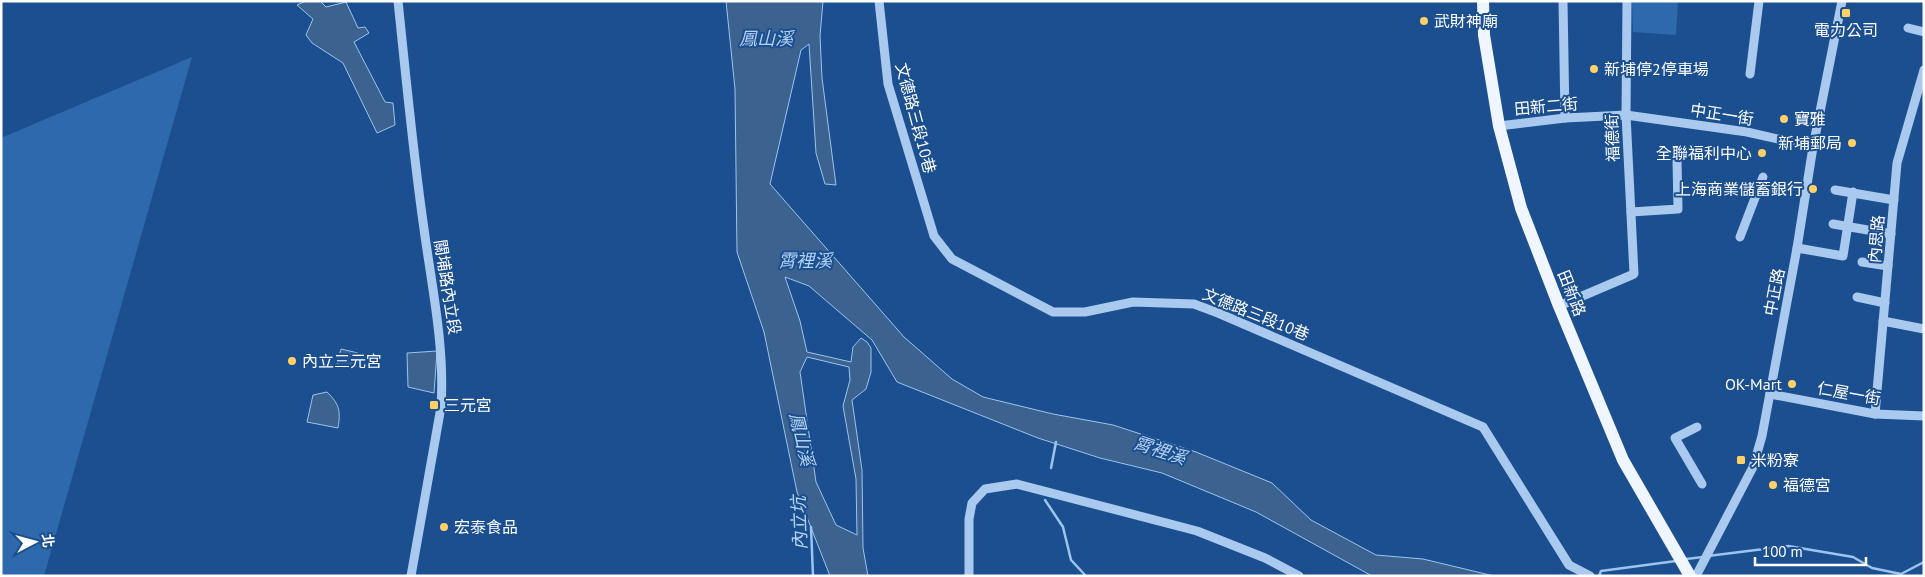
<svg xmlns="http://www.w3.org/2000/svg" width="1925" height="577" viewBox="0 0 1925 577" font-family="'PT Sans','Noto Sans TC',sans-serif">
  <rect width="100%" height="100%" fill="#1b4f8f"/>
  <g fill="#2e69ad">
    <path d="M 1632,1 L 1678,1 L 1676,35 L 1633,32 Z"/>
    <path d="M 192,57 L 44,576 L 1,576 L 1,138 Z"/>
  </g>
  <g fill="#3c6290" stroke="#9cc4f0" fill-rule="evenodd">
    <path d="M 306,1 L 320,1 L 326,7 L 346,2 L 358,28 L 365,27 L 369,33 L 354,42 L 385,102 L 393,103 L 395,125 L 377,133 L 343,63 L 312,43 L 306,35 L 313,19 L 297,5 Z"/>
    <path d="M 726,1 L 823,1 L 820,36 L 822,78 L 836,185 L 825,184 L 816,153 L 809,44 L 801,50 L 770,184 L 904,337 L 952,379 L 983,397 L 1053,414 L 1113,425 L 1196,452 L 1272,483 L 1311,520 L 1376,555 L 1423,559 L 1494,576 L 1372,576 L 1256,512 L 1162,473 L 1100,458 L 1038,438 L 897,382 L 872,340 L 809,286 L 785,277 L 800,321 L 807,352 L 851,362 L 853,347 L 861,338 L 867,342 L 871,348 L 871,372 L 866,389 L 852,400 L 862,470 L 863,548 L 868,576 L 830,576 L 797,492 L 764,332 L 737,252 L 735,89 ZM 807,357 L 849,367 L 850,380 L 843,406 L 856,479 L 857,535 L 836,525 L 816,482 L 800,372 Z"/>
    <path d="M 341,349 L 358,353 L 356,367 L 337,364 Z"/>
    <path d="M 437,351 L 434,393 L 408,387 L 407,353 Z"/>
    <path d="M 327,392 C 339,404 341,410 338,428 L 307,422 L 313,395 Z"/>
  </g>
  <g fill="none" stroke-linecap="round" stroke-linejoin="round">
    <g stroke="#9cc4f0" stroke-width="2.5">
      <path d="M 1051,468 L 1056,442"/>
      <path d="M 1045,500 L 1063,527 L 1071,560 L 1086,576"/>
      <path d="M 811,527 L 813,576"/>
      <path d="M 1708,556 L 1788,546 L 1853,557 L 1872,568 L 1901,574 L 1924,562"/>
      <path d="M 1686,559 L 1703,557"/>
      <path d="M 1599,576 L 1601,571 L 1676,561"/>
    </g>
    <g stroke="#a9c9ee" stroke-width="9">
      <path d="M 398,1 C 406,77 413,153 424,229 C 432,288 445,347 441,407 L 411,576"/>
      <path d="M 879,1 L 888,84 L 934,236 L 952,259 L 1053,312 L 1085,312 L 1133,302 L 1194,304 L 1218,313 L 1483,427 L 1569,565 L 1590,576"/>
      <path d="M 1563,1 L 1565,118"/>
      <path d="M 1908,28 L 1924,32"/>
      <path d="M 1750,74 L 1759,1"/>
      <path d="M 1499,126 L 1565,118 L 1626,115 L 1747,132 L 1813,147"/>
      <path d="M 1835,190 L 1894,200"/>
      <path d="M 1631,212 L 1678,209 L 1677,160"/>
      <path d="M 1833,224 L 1891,234"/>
      <path d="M 1740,237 L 1763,177"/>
      <path d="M 1797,248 L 1843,256 L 1853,192"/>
      <path d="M 1862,262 L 1888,266"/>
      <path d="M 1857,297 L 1885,303"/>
      <path d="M 1559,306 L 1634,274 L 1626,115 L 1627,1"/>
      <path d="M 1883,321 L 1924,329"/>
      <path d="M 1770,394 L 1875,414 L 1924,416"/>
      <path d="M 1875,414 L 1897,163 L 1924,70"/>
      <path d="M 1697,427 L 1675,438 L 1702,484"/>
      <path d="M 969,576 L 969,519 L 972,503 L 985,489 L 1017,484 L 1197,531 L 1265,558 L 1299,576"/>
      <path d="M 1696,576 L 1753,467 L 1762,436 L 1797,248 L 1813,147 L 1842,1"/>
    </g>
    <path stroke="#f0f6ff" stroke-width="12" d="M 1483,1 L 1484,35 L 1499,126 L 1521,208 L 1559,306 L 1623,460 L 1690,576"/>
  </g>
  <g fill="#ffd166" stroke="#1b4f8f" stroke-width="2">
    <rect x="1841" y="8" width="10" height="10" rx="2.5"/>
    <circle cx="1424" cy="21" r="5"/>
    <circle cx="1594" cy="69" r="5"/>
    <circle cx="1784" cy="119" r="5"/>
    <circle cx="1852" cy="143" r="5"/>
    <circle cx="1762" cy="153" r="5"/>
    <circle cx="1813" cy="189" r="5"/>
    <circle cx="292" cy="361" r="5"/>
    <circle cx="1792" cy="384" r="5"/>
    <rect x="429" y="400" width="10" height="10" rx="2.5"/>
    <rect x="1736" y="455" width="10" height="10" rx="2.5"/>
    <circle cx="1773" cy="485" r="5"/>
    <circle cx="444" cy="527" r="5"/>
  </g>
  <g text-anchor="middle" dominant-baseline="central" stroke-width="4" stroke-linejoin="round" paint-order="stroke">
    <g font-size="16" fill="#fff" stroke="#1b4f8f" text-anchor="start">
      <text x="1434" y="21">武財神廟</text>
      <text x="1846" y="30" text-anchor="middle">電力公司</text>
      <text x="1604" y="69">新埔停2停車場</text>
      <text x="1794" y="119">寶雅</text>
      <text x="1842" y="143" text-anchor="end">新埔郵局</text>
      <text x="1752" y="153" text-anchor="end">全聯福利中心</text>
      <text x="1803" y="189" text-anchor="end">上海商業儲蓄銀行</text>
      <text x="302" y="361">內立三元宮</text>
      <text x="1782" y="384" text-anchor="end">OK-Mart</text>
      <text x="444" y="405">三元宮</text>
      <text x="1751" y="460">米粉寮</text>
      <text x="1783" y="485">福德宮</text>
      <text x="454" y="527">宏泰食品</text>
    </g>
    <g font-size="16" fill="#fff" stroke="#1b4f8f">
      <text transform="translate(1546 106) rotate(-5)">田新二街</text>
      <text transform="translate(1722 114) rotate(9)">中正一街</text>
      <text transform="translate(916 118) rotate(75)">文德路三段10巷</text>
      <text transform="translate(1612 138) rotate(-92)">福德街</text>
      <text transform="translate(1876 239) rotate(-85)">內思路</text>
      <text transform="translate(448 287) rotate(81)">關埔路內立段</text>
      <text transform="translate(1774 292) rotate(-79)">中正路</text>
      <text transform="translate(1572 293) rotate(68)">田新路</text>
      <text transform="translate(1256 314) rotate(22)">文德路三段10巷</text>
      <text transform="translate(1849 393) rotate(10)">仁屋一街</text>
    </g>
    <g font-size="18" font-style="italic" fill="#b5d3f5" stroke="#1b4f8f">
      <text x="766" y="38">鳳山溪</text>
      <text x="805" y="260">霄裡溪</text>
      <text transform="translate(802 439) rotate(77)">鳳山溪</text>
      <text transform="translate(1160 450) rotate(18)">霄裡溪</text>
      <text transform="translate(799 523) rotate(-92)">內立坑</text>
    </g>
  </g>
  <rect width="1925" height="577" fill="none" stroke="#ffffff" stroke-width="5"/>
  <g transform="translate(35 542) rotate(84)" stroke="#1b4f8f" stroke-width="4" paint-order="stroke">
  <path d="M0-4L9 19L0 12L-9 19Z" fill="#ffffff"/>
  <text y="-8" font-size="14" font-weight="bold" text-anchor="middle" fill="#ffffff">北</text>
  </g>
  <path d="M1755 557v8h111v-8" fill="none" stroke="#ffffff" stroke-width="2.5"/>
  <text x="1762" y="557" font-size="15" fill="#ffffff" stroke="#1b4f8f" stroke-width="4" paint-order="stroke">100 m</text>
</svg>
